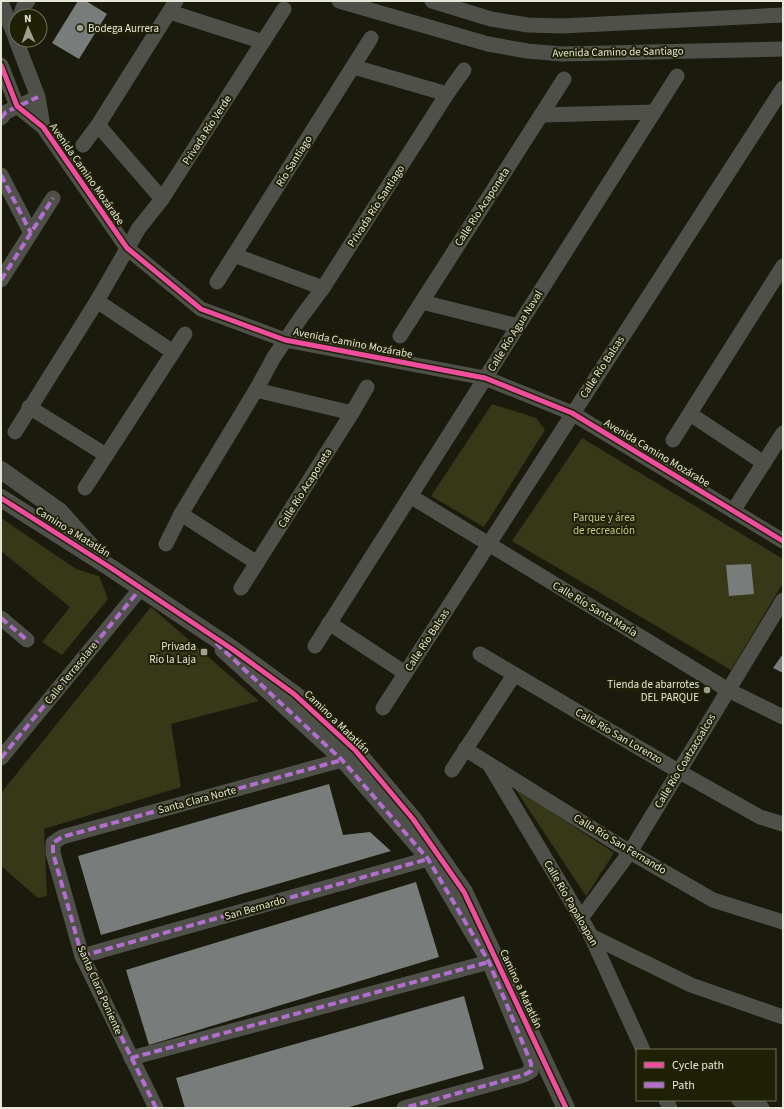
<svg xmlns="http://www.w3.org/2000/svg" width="784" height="1109" viewBox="0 0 784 1109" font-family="'Source Sans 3',sans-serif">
  <rect width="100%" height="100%" fill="#1a1b0c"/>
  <g fill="#363818">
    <path d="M 492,404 L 536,418 L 545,430 L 484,527 L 431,496 Z"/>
    <path d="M 582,438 L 783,559 L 783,583 L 731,670 L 512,541 Z"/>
    <path d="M 1,518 L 76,569 L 99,576 L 108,599 L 62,655 L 42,642 L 70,607 L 1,551 Z"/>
    <path d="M 151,607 L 259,701 L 171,724 L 181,787 L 44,829 L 47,896 L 38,898 L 1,866 L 1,793 Z"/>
    <path d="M 514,787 L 614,853 L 586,896 Z"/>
  </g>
  <g fill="#787c7b">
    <path d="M 78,1 L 86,1 L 107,14 L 79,59 L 52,43 Z"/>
    <path d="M 751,564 L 754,594 L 729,596 L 726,565 Z"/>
    <path d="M 783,654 L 783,673 L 773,668 Z"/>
    <path d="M 329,784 L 343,835 L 370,832 L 391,851 L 101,935 L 78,856 Z"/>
    <path d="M 416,882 L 439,957 L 149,1045 L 126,970 Z"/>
    <path d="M 464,996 L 484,1069 L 346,1108 L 185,1108 L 176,1078 Z"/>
  </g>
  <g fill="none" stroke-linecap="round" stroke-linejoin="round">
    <g stroke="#50504a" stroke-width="15">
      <path d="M 339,1 L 488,44 L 527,51 L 562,54 L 783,49"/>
      <path d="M 432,1 L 491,19 L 528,25 L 562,26 L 783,15"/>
      <path d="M 1,2 L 16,39"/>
      <path d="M 170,12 L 263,42"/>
      <path d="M 20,16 L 24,5 L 28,1"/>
      <path d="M 16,40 L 38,97 L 43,127"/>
      <path d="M 1,65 L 17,106 L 43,127 L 127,248 L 201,309 L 285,340 L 485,378 L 572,413 L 783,541"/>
      <path d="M 354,67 L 447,94"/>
      <path d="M 541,115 L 654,112"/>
      <path d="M 1,118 L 6,112 L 38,97"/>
      <path d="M 98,125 L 162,199"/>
      <path d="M 83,145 L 98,125 L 176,1"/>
      <path d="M 1,175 L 31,233"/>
      <path d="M 234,255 L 323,288"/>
      <path d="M 1,280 L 53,198"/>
      <path d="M 217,282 L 371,38"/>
      <path d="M 97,301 L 173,352"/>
      <path d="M 422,302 L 518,326"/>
      <path d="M 400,336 L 564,79"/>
      <path d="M 256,390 L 352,413"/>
      <path d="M 29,407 L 106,455"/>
      <path d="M 690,414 L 764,463"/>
      <path d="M 15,432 L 97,301 L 139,228 L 162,199 L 284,9"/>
      <path d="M 673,440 L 783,266"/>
      <path d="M 85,488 L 185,334"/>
      <path d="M 410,496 L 728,690 L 783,717"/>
      <path d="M 733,511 L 783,433"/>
      <path d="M 181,514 L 257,563"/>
      <path d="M 166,544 L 181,514 L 256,390 L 274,357 L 302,316 L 323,288 L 447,94 L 464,70"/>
      <path d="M 241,588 L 352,413 L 367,387"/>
      <path d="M 1,618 L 27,640"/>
      <path d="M 329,623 L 405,673"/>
      <path d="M 315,646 L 677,76"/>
      <path d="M 222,650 L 342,760 L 428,859 L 489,962 L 531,1063 L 531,1071 L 524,1075 L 404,1108"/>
      <path d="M 480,654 L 678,771 L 760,817 L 783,824"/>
      <path d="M 383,708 L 783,88"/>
      <path d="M 465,749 L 630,852 L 713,900 L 783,922"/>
      <path d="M 1,758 L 141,588"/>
      <path d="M 489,764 L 581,918 L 591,936 L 643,1050"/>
      <path d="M 452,770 L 514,675"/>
      <path d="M 581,918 L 630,852 L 783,600"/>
      <path d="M 591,936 L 691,985 L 783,1017"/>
      <path d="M 82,956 L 428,859"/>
      <path d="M 131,1058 L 489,962"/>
      <path d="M 666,1100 L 670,1108"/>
      <path d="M 739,1100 L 762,1108"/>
      <path d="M 156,1108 L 82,956 L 53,853 L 53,843 L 62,837 L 342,760"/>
    </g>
    <g stroke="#50504a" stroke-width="18">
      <path d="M 1,470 L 59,511 L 94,550"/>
      <path d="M 1,498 L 111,568 L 232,649 L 294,694 L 355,750 L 413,819 L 464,892 L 566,1108"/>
    </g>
    <g stroke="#b36fd0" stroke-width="4" stroke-dasharray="8 4" stroke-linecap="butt">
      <path d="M 1,118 L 6,112 L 38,97"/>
      <path d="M 1,175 L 31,233"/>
      <path d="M 1,280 L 53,198"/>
      <path d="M 1,618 L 27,640"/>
      <path d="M 216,643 L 342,760 L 428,859 L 489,962 L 531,1063 L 531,1071 L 524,1075 L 404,1108"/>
      <path d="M 1,758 L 141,588"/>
      <path d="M 82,956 L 428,859"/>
      <path d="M 131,1058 L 489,962"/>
      <path d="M 156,1108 L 82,956 L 53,853 L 53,843 L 62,837 L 342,760"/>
    </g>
    <defs>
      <g id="cycleway">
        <path d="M 1,65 L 17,106 L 43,127 L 127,248 L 201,309 L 285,340 L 485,378 L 572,413 L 783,541"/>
        <path d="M 1,498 L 111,568 L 232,649 L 294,694 L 355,750 L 413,819 L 464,892 L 566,1108"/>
      </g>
    </defs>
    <use href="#cycleway" stroke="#1f2106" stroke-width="8"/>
    <use href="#cycleway" stroke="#ef4d9e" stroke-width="5"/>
  </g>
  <g fill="#9fa090" stroke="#1f2106" stroke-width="1.5">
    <circle cx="80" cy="28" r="4"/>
    <rect x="200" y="648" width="8" height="8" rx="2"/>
    <circle cx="707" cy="690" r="4"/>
  </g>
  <g text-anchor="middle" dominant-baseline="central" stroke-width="4" stroke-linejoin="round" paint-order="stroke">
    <g font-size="11" fill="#e6e7d7" stroke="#1f2106" text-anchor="end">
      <text x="88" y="28" text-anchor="start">Bodega Aurrera</text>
      <text x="196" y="646">Privada<tspan x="196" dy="13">Río la Laja</tspan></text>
      <text x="699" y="684">Tienda de abarrotes<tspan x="699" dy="13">DEL PARQUE</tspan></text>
    </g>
    <g font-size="11" fill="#e6e7d7" stroke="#1f2106">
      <text transform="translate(618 52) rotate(-1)">Avenida Camino de Santiago</text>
      <text transform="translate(207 130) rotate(-57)">Privada Río Verde</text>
      <text transform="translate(294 161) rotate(-58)">Río Santiago</text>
      <text transform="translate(87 174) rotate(55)">Avenida Camino Mozárabe</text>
      <text transform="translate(376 206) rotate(-57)">Privada Río Santiago</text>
      <text transform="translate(482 207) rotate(-57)">Calle Río Acaponeta</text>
      <text transform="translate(515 331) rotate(-58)">Calle Río Agua Naval</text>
      <text transform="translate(353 343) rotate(11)">Avenida Camino Mozárabe</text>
      <text transform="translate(602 367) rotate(-57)">Calle Río Balsas</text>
      <text transform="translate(657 453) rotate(31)">Avenida Camino Mozárabe</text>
      <text transform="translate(305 488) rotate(-58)">Calle Río Acaponeta</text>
      <text transform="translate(73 532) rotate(32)">Camino a Matatlán</text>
      <text transform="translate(595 609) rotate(31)">Calle Río Santa María</text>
      <text transform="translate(427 640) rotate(-57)">Calle Río Balsas</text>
      <text transform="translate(71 673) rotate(-51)">Calle Terrasolare</text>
      <text transform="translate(337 722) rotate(44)">Camino a Matatlán</text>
      <text transform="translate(619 736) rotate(30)">Calle Río San Lorenzo</text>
      <text transform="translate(685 761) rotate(-59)">Calle Río Coatzacoalcos</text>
      <text transform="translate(197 800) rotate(-15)">Santa Clara Norte</text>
      <text transform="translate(620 844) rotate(31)">Calle Río San Fernando</text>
      <text transform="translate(571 903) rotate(60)">Calle Río Papaloapan</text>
      <text transform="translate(255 908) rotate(-16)">San Bernardo</text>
      <text transform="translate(521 989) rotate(65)">Camino a Matatlán</text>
      <text transform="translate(100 990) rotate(66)">Santa Clara Poniente</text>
    </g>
    <g font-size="11" fill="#c4c989" stroke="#1f2106">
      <text x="604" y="517">Parque y área<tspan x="604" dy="13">de recreación</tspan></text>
    </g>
  </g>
  <rect width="784" height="1109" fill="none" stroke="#e6e7d7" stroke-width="4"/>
  <rect x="636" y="1049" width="140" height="52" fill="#1f2106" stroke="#6f705a"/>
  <rect x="644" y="1062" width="20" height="6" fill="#ef4d9e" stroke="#6f705a"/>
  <text x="672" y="1069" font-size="12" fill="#e6e7d7">Cycle path</text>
  <rect x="644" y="1082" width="20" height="6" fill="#b36fd0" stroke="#6f705a"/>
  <text x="672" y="1089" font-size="12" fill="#e6e7d7">Path</text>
  <g transform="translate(28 28) rotate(358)"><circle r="19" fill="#1f2106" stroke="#6f705a"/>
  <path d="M0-3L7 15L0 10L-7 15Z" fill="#9fa090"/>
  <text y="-6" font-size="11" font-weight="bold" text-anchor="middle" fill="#e6e7d7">N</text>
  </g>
</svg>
